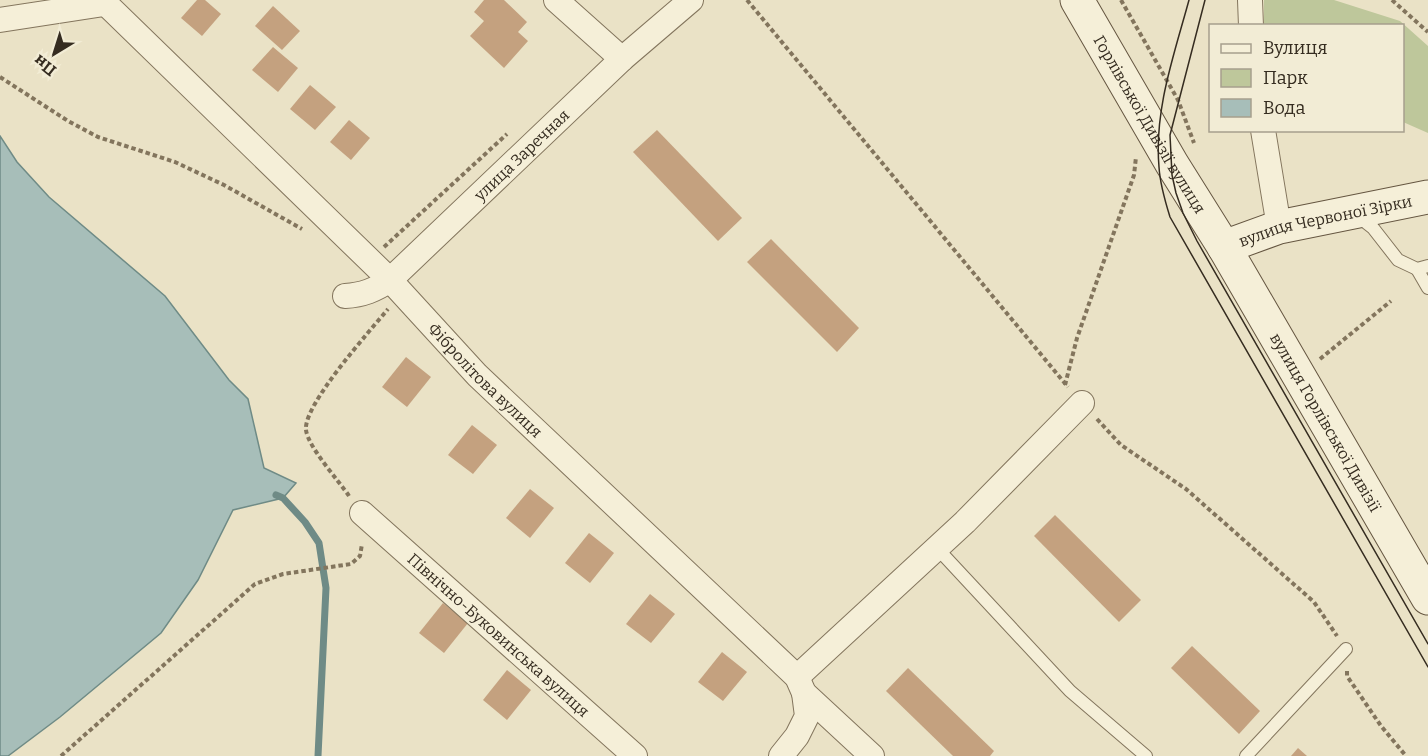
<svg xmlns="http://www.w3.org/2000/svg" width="1428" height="756" viewBox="0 0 1428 756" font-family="Bitter,serif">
  <rect width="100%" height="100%" fill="#eae2c6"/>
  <path fill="#bec79b" d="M 1264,0 L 1334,0 L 1400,21 L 1428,46 L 1428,133 L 1403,122 L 1402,26 L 1264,25 Z"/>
  <path fill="#a7beb9" stroke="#6f8b86" stroke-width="1.5" d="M 0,136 L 17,162 L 49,197 L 165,296 L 229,380 L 248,399 L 264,468 L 296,483 L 283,498 L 233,510 L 198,580 L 161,633 L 60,717 L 8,756 L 0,756 Z"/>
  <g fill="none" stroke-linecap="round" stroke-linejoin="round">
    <path stroke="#6f8b86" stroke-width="7" d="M 276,495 L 283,498 L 305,522 L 319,543 L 326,588 L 318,756"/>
  </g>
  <g fill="#c4a17f">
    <path d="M 197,0 L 205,0 L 221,14 L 202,36 L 181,18 Z"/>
    <path d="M 484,0 L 504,0 L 527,22 L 518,32 L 528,41 L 504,68 L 470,36 L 484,21 L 474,12 Z"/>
    <path d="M 273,6 L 300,31 L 282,50 L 255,26 Z"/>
    <path d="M 273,47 L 298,68 L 278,92 L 252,70 Z"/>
    <path d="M 310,85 L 336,107 L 315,130 L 290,109 Z"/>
    <path d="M 349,120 L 370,138 L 351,160 L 330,142 Z"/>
    <path d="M 657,130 L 742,218 L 718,241 L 633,152 Z"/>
    <path d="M 771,239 L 859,328 L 837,352 L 747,262 Z"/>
    <path d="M 406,357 L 431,377 L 407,407 L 382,387 Z"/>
    <path d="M 472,425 L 497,445 L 473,474 L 448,455 Z"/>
    <path d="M 530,489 L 554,508 L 530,538 L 506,518 Z"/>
    <path d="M 1055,515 L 1141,600 L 1119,622 L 1034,536 Z"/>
    <path d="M 589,533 L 614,553 L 590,583 L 565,563 Z"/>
    <path d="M 650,594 L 675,614 L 651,643 L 626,624 Z"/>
    <path d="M 443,603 L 468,623 L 444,653 L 419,633 Z"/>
    <path d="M 1192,646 L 1260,711 L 1239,734 L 1171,668 Z"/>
    <path d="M 722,652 L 747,672 L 723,701 L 698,682 Z"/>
    <path d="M 908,668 L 994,751 L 990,756 L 953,756 L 886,691 Z"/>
    <path d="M 507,670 L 531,690 L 507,720 L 483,700 Z"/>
    <path d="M 1298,748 L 1307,756 L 1291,756 Z"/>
  </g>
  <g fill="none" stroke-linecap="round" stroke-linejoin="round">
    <defs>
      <g id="lane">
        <path d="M 1359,217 L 1373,228 L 1398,260 L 1417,269 L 1428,266"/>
        <path d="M 1417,269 L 1428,288"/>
        <path d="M 936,547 L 1070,691 L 1146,756"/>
        <path d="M 1246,756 L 1346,649"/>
      </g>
      <g id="street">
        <path id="s1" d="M 102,0 L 390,280 L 477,375 L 797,677 L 804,693 L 872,756"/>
        <path d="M 556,0 L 622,59"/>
        <path d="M 1250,0 L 1251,26"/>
        <path d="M 0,20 L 104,4"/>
        <path d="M 1263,130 L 1279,227"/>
        <path id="s2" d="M 345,296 C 363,295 375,290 390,280 L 622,59 L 691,0"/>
        <path id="s3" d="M 362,513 L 635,756"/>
        <path d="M 797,677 L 965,522 L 1082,403"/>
        <path d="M 781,756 L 797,736 L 807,716 L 804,693"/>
      </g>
      <g id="secondary">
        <path id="s4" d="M 1077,0 L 1172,164 L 1224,247 L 1428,598"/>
        <path id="s5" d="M 1224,247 L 1279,227 L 1428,197"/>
      </g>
    </defs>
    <use href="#lane" stroke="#83755d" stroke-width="14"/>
    <use href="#street" stroke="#83755d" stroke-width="26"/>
    <use href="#secondary" stroke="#655641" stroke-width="35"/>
    <g stroke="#83755d" stroke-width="4" stroke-dasharray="4.5 3" stroke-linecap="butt">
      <path d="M 747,0 L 1068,387"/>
      <path d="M 1121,0 L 1178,100 L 1194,143"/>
      <path d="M 1392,0 L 1428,32"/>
      <path d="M 0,77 L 68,121 L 98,137 L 175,162 L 224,185 L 302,229"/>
      <path d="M 384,247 L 507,134"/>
      <path d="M 1320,359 L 1391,301"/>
      <path d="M 1065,385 L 1077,338 L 1134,175 L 1136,157"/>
      <path d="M 1097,419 L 1121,445 L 1186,489 L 1314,602 L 1337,636"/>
      <path d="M 349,496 C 339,481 308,447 306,430 C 303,405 370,331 388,309"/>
      <path d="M 1347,671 L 1347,676 L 1381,726 L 1406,756"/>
      <path d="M 61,756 L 255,584 L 283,574 L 351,564 L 360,556 L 362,544"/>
    </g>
    <use href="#lane" stroke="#f5efd8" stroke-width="12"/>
    <use href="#street" stroke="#f5efd8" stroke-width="24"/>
    <use href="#secondary" stroke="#f5efd8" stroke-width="33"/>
    <g stroke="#352c20" stroke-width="1.5">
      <path d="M 1189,0 C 1174,55 1154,110 1159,167 C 1160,184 1165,201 1170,217 L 1428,667"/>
      <path d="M 1205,0 L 1170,135 L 1172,175 L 1176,193 L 1183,213 L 1197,241 L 1428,644"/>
    </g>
  </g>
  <g text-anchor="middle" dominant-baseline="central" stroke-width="4.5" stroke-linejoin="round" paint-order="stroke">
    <g font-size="16" fill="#352c20" stroke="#f2ecd5">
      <text stroke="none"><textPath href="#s4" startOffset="144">Горлівської Дивізії вулиця</textPath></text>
      <text stroke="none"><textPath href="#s2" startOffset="230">улица Заречная</textPath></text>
      <text stroke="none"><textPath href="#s5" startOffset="105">вулиця Червоної Зірки</textPath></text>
      <text stroke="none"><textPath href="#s1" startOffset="540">Фібролітова вулиця</textPath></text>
      <text stroke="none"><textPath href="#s4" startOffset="490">вулиця Горлівської Дивізії</textPath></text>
      <text stroke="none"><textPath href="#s3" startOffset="183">Північно-Буковинська вулиця</textPath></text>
    </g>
  </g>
  <rect x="1209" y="24" width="195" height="108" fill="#f2ecd5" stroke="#a69f8d" stroke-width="1.5"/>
  <rect x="1221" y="44" width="30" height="9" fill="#f5efd8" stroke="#a69f8d" stroke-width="1.5"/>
  <text x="1263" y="54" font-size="18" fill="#352c20">Вулиця</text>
  <rect x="1221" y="69" width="30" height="18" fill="#bec79b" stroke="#a69f8d" stroke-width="1.5"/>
  <text x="1263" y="84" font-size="18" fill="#352c20">Парк</text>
  <rect x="1221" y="99" width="30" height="18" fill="#a7beb9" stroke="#a69f8d" stroke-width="1.5"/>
  <text x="1263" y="114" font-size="18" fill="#352c20">Вода</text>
  <g transform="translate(54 54) rotate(218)" stroke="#f2ecd5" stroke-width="4.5" paint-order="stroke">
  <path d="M0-4.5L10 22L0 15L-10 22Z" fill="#352c20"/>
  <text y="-9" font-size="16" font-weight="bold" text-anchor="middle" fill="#352c20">Пн</text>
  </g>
</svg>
